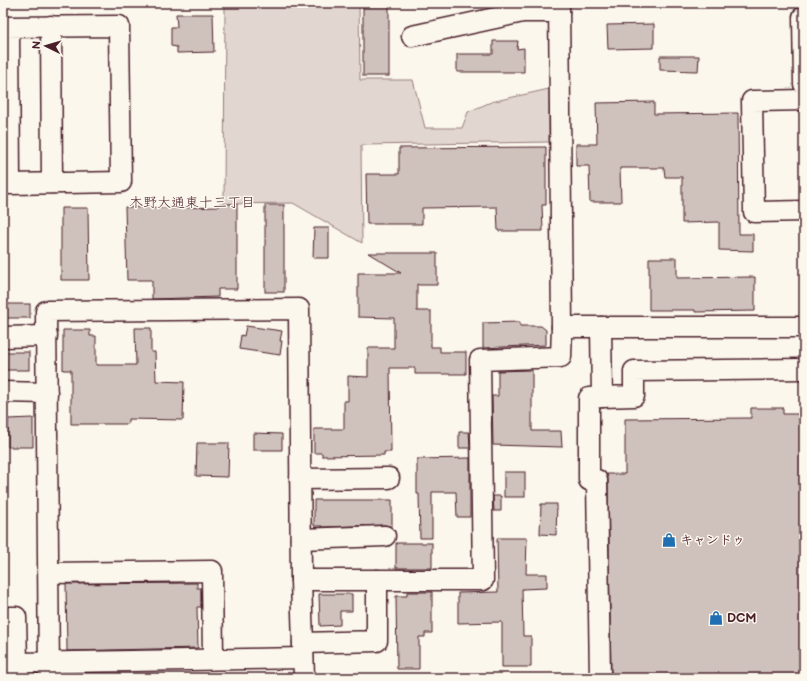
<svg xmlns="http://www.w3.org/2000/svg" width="807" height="681" viewBox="0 0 807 681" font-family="'Balsamiq Sans','Klee One',sans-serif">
  <rect width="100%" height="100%" fill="#fbf7ec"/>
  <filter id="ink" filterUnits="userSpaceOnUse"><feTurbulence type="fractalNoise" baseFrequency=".025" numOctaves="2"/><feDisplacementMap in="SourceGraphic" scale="8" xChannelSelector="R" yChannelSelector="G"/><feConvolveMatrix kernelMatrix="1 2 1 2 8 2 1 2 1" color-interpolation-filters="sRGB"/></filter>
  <g filter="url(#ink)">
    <path fill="#e2d7d0" stroke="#967b7e" d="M 225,3 L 359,3 L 360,80 L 413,80 L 425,128 L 462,128 L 468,112 L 491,102 L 549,89 L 549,142 L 361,145 L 362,243 L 293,203 L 224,204 Z"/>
    <g fill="#cfc2bc" stroke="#4a1f2b">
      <rect x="363" y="3" width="26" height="73"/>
      <path d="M 176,14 L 213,14 L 214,52 L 177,53 L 177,47 L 171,46 L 171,27 L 177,27 Z"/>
      <path d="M 654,24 L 654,48 L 608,49 L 607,25 Z"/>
      <path d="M 493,41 L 518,41 L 517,49 L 524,48 L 524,72 L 457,72 L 457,54 L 493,54 Z"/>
      <path d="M 660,56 L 699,56 L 698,71 L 660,70 Z"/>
      <path d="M 654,102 L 654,114 L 738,113 L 739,234 L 753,234 L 753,251 L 719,250 L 719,222 L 682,223 L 682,177 L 665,177 L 664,168 L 620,168 L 621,202 L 590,202 L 589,166 L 576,166 L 576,144 L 597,144 L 596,103 Z"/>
      <path d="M 546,147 L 546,205 L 542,205 L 543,231 L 498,231 L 497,207 L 422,208 L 422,224 L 367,224 L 366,174 L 399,174 L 399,148 Z"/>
      <path d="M 218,204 L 237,204 L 237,289 L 218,289 L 218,297 L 152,299 L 152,280 L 127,280 L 125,207 L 177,208 L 218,207 Z"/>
      <rect x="265" y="205" width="19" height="87"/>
      <path d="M 61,208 L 88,208 L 89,280 L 61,280 Z"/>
      <path d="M 314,228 L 329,228 L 329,258 L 313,258 Z"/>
      <path d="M 368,253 L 437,253 L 437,285 L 419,285 L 417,284 L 417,311 L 431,311 L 431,347 L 440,347 L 440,352 L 466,352 L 466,374 L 415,374 L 415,368 L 390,368 L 391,452 L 384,452 L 384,455 L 322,456 L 322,453 L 314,453 L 314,429 L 344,429 L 344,401 L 348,401 L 348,376 L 368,377 L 368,348 L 394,348 L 394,318 L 358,317 L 358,273 L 401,273 Z"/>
      <path d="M 649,258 L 677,258 L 677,278 L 755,277 L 755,311 L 695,312 L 695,310 L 649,310 Z"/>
      <rect x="3" y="304" width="27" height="14"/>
      <path d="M 520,322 L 520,326 L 541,326 L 546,330 L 546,345 L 483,348 L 483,323 Z"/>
      <path d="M 246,326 L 282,331 L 280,341 L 282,341 L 280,355 L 239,349 L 241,335 L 244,336 Z"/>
      <path d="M 135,328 L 151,328 L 151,352 L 155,352 L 156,381 L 184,382 L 183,420 L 128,419 L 128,424 L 71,424 L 71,370 L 63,370 L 63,330 L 90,330 L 90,336 L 96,336 L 96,365 L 136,365 Z"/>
      <rect x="3" y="352" width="26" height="18"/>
      <path d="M 532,370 L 532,431 L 561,431 L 562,447 L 493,445 L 492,396 L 498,396 L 498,371 Z"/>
      <path d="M 751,408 L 783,408 L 783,414 L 804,414 L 804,678 L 611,678 L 608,480 L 607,474 L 625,474 L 625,419 L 751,418 Z"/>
      <path d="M 33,418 L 33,447 L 8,447 L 8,419 Z"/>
      <path d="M 459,432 L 469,432 L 470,448 L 459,448 Z"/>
      <path d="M 253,433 L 282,434 L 282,450 L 253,450 Z"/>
      <path d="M 197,443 L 229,443 L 228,477 L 196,476 Z"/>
      <path d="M 470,458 L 470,517 L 457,517 L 456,492 L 432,492 L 432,538 L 420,538 L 419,494 L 417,494 L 417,459 Z"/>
      <rect x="504" y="472" width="21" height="25"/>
      <path d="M 493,496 L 501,496 L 501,511 L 494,511 Z"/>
      <path d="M 314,500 L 392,500 L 392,527 L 390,526 L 385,525 L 322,527 L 322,526 L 314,526 Z"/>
      <path d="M 541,504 L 557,504 L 556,535 L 540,534 Z"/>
      <path d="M 497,538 L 527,538 L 526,574 L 547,574 L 547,588 L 522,589 L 523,636 L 531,636 L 531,667 L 502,667 L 502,622 L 458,623 L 458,593 L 498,592 Z"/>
      <rect x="396" y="543" width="36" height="25"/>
      <path d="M 197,583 L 197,588 L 201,588 L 201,607 L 197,607 L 198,648 L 67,651 L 66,584 Z"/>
      <path d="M 407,592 L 432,592 L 432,633 L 425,633 L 425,637 L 419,637 L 419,669 L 397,669 L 396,596 L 407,596 Z"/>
      <path d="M 319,594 L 352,594 L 352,611 L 340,611 L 340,625 L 320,626 Z"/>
    </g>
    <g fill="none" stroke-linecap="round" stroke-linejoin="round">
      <defs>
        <g id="minor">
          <path d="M 804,17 L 803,17 L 804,84"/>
          <path d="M 51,26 L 52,183"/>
          <path d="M 3,27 L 119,26 L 121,182 L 10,184 L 9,27"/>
          <path d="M 412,36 L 523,12 L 559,12"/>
          <path d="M 804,100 L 752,101 L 754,212 L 804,211"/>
          <path d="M 562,327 L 804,327"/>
          <path d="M 601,327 L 602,397 L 634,396 L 634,371 L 804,369"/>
          <path d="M 3,337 L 47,336"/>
          <path d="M 3,392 L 47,393"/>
          <path d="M 300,479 L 389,478"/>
          <path d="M 301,539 L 385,536"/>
          <path d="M 49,573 L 212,571 L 213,659"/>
          <path d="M 301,580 L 483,580 L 480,360 L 561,357 L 562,327 L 559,3"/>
          <path d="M 3,617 L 16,617 L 17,663"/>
          <path d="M 303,643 L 377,641 L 377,580"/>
          <path d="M 17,678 L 17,663 L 303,658"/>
          <path d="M 49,678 L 46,311 L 299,309 L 301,580 L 304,678"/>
          <path d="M 600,678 L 597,480 L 589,480 L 589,398 L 602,397"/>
        </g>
      </defs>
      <use href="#minor" stroke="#4a1f2b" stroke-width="23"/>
      <use href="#minor" stroke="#fbf7ec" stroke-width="20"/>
    </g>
  </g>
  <defs>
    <symbol id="shop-bare" viewBox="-9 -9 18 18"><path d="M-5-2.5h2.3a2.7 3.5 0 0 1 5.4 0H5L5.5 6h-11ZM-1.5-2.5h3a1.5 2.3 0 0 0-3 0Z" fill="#1f6fb2" stroke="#fbf7ec" stroke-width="2.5" paint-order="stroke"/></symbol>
  </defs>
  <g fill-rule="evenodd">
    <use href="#shop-bare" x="659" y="530" width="20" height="20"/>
    <use href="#shop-bare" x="706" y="608" width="20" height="20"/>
  </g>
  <g text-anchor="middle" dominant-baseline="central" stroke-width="3" stroke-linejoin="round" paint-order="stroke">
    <g font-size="13" font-weight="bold" fill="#4a1f2b" stroke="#fbf7ec" text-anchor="start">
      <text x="680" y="540">キャンドゥ</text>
      <text x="727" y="618">DCM</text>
    </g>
    <g font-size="14" fill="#4a1f2b" stroke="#fbf7ec">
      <text x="192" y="202">木野大通東十三丁目</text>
    </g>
  </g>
  <rect width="807" height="681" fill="none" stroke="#fbf7ec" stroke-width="16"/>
  <rect x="8" y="8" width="791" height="665" fill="none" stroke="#4a1f2b" stroke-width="1.5" filter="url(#ink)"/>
  <g transform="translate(46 46) rotate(275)" stroke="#fbf7ec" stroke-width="3" paint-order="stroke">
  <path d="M0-3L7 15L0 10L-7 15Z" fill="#4a1f2b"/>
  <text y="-6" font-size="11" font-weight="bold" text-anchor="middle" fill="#4a1f2b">N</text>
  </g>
</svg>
